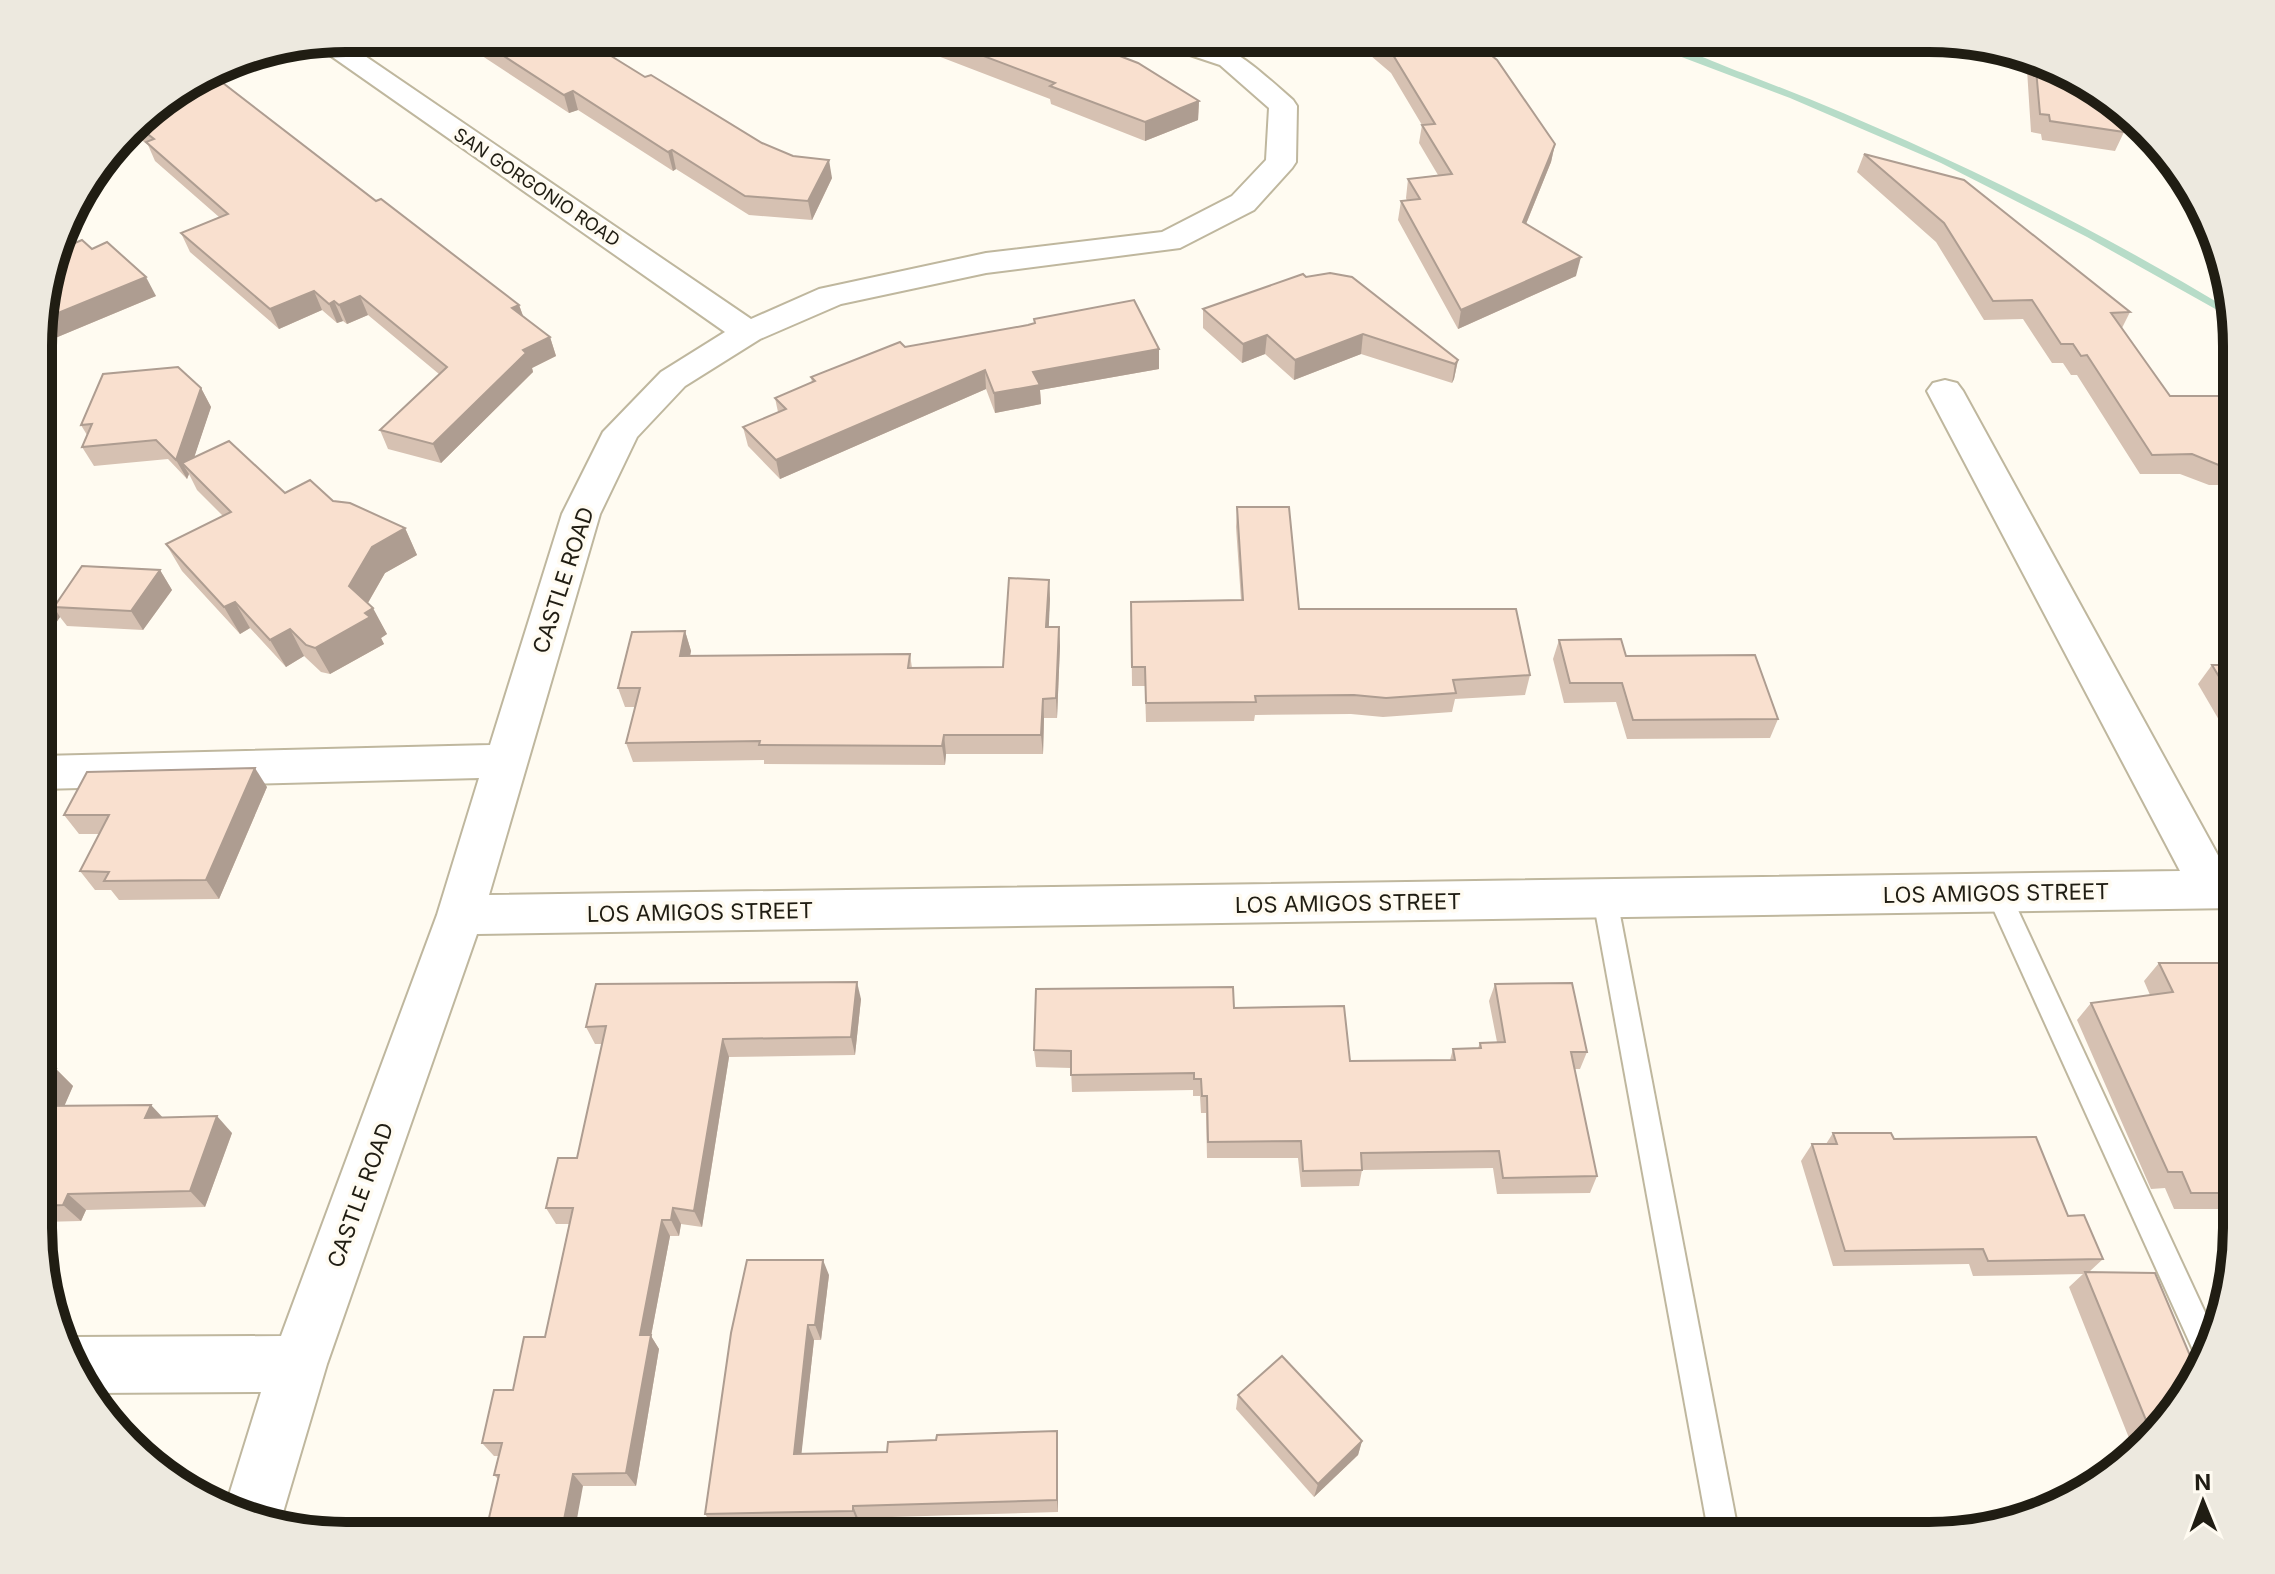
<svg xmlns="http://www.w3.org/2000/svg" width="2275" height="1574" viewBox="0 0 2275 1574" font-family="Inter,sans-serif">
  <rect width="100%" height="100%" fill="#fffbf1"/>
  <g fill="none" stroke-linecap="round" stroke-linejoin="round">
    <path fill="#b7dcc8" fill-rule="evenodd" d="M 1634,39 C 1660,37 1716,63 1743,73 C 1913,138 2076,217 2232,311 L 2235,320 L 2087,237 L 1941,163 L 1790,98 Z"/>
    <defs>
      <g id="service">
        <path d="M 1998,884 L 2006,886 L 2010,893 L 2216,1336 L 2202,1362 L 2198,1361 L 1986,893 L 1990,886 Z"/>
        <path d="M 1605,890 L 1613,892 L 1617,899 L 1739,1536 L 1709,1536 L 1593,899 L 1597,892 Z"/>
      </g>
      <path id="minor" d="M 1154,38 C 1228,38 1239,53 1293,100 L 1297,106 L 1296,162 L 1292,168 L 1254,210 L 1180,248 L 986,273 L 841,304 L 760,339 L 685,386 L 637,437 L 600,514 L 489,895 L 2180,871 L 1927,391 L 1933,383 L 1945,380 L 1957,383 L 1963,391 L 2226,870 L 2236,870 L 2236,908 L 477,934 L 327,1364 L 279,1526 L 247,1520 L 225,1508 L 261,1392 L 89,1393 L 79,1382 L 65,1340 L 74,1337 L 281,1336 L 437,915 L 479,778 L 41,789 L 41,756 L 490,745 L 562,514 L 603,432 L 661,372 L 725,332 L 314,44 L 340,39 L 751,319 L 819,289 L 986,253 L 1162,232 L 1232,196 L 1266,160 L 1269,108 L 1220,65 L 1157,44 Z"/>
    </defs>
    <use href="#service" stroke="#bfb79e" stroke-width="4"/>
    <use href="#minor" stroke="#bfb79e" stroke-width="4"/>
    <use href="#service" fill="#fff" fill-rule="evenodd"/>
    <use href="#minor" fill="#fff" fill-rule="evenodd"/>
  </g>
  <g fill="#d6c1b2">
    <path d="M 459,38 L 582,38 L 645,77 L 762,143 L 832,178 L 812,220 L 749,215 L 676,169 L 673,171 L 578,110 L 569,113 L 461,42 Z"/>
    <path d="M 891,38 L 1073,38 L 1199,101 L 1198,120 L 1145,141 L 1051,104 L 1050,99 Z"/>
    <path d="M 1350,38 L 1470,38 L 1555,144 L 1551,162 L 1526,224 L 1576,276 L 1458,329 L 1398,220 L 1401,201 L 1407,201 L 1406,198 L 1408,179 L 1438,175 L 1419,143 L 1422,125 L 1391,73 Z"/>
    <path d="M 2026,54 L 2116,101 L 2128,116 L 2126,121 L 2123,120 L 2124,132 L 2115,151 L 2042,140 L 2041,134 L 2031,132 Z"/>
    <path d="M 143,115 L 376,201 L 519,305 L 523,316 L 550,337 L 556,356 L 532,368 L 533,372 L 441,463 L 388,449 L 380,430 L 439,374 L 368,315 L 347,324 L 343,321 L 337,323 L 322,310 L 279,329 L 190,252 L 181,233 L 219,217 L 155,161 L 148,145 L 130,131 Z"/>
    <path d="M 1864,154 L 2130,312 L 2122,328 L 2170,396 L 2236,401 L 2236,485 L 2209,485 L 2180,474 L 2140,474 L 2077,375 L 2071,375 L 2063,363 L 2052,363 L 2023,319 L 1984,320 L 1936,242 L 1857,172 Z"/>
    <path d="M 92,249 L 156,296 L 48,341 L 41,334 L 41,306 Z"/>
    <path d="M 1306,277 L 1458,360 L 1454,379 L 1452,383 L 1361,354 L 1294,380 L 1265,354 L 1242,363 L 1203,328 L 1203,309 Z"/>
    <path d="M 1034,319 L 1159,369 L 1040,390 L 1041,404 L 995,413 L 986,389 L 780,479 L 748,446 L 743,427 L 778,412 L 775,398 L 812,383 L 811,377 L 905,347 L 1028,325 L 1034,323 Z"/>
    <path d="M 201,388 L 211,407 L 194,457 L 285,493 L 333,501 L 405,528 L 417,555 L 385,573 L 368,603 L 387,634 L 381,638 L 384,644 L 330,674 L 321,672 L 304,656 L 286,667 L 250,628 L 240,634 L 182,571 L 166,544 L 223,516 L 197,490 L 189,474 L 187,479 L 168,459 L 94,466 L 82,447 L 87,435 L 81,425 Z"/>
    <path d="M 1237,507 L 1299,609 L 1530,675 L 1525,695 L 1455,699 L 1452,712 L 1383,717 L 1351,714 L 1255,715 L 1254,721 L 1146,722 L 1145,686 L 1132,686 L 1131,602 L 1241,600 L 1236,527 Z"/>
    <path d="M 160,570 L 172,590 L 143,630 L 67,626 L 60,617 L 41,645 L 48,595 L 55,605 Z"/>
    <path d="M 1049,580 L 1050,599 L 1048,627 L 1059,627 L 1060,646 L 1057,718 L 1044,718 L 1043,754 L 946,754 L 945,765 L 764,764 L 764,760 L 633,762 L 626,743 L 635,707 L 625,707 L 618,688 L 685,631 L 691,651 L 690,656 L 910,654 L 912,668 L 1003,667 Z"/>
    <path d="M 1559,640 L 1778,719 L 1770,738 L 1627,739 L 1616,702 L 1564,703 L 1553,659 Z"/>
    <path d="M 2212,665 L 2236,665 L 2236,732 L 2226,732 L 2198,684 Z"/>
    <path d="M 267,787 L 219,899 L 119,900 L 111,890 L 95,890 L 80,871 L 99,834 L 79,834 L 64,815 Z"/>
    <path d="M 2159,963 L 2236,963 L 2236,1209 L 2174,1209 L 2165,1188 L 2151,1189 L 2077,1020 L 2091,1003 L 2150,995 L 2144,981 Z"/>
    <path d="M 1495,984 L 1587,1052 L 1580,1069 L 1574,1069 L 1597,1176 L 1590,1193 L 1497,1194 L 1493,1168 L 1362,1170 L 1359,1186 L 1301,1187 L 1298,1158 L 1207,1158 L 1206,1113 L 1201,1113 L 1200,1096 L 1193,1096 L 1193,1090 L 1072,1092 L 1071,1068 L 1036,1067 L 1034,1050 L 1234,1008 L 1350,1061 L 1450,1060 L 1453,1049 L 1478,1048 L 1480,1043 L 1497,1042 L 1489,1001 Z"/>
    <path d="M 861,999 L 855,1055 L 729,1057 L 702,1227 L 681,1224 L 679,1236 L 670,1236 L 651,1336 L 659,1349 L 636,1486 L 583,1486 L 498,1479 L 494,1475 L 499,1456 L 494,1456 L 482,1443 L 545,1337 L 569,1224 L 556,1224 L 546,1208 L 577,1158 L 603,1044 L 595,1044 L 586,1027 Z"/>
    <path d="M 41,1069 L 56,1069 L 73,1086 L 64,1106 L 163,1118 L 232,1133 L 205,1207 L 86,1210 L 81,1221 L 41,1222 Z"/>
    <path d="M 1833,1133 L 1894,1139 L 2068,1216 L 2103,1259 L 2089,1272 L 2174,1415 L 2146,1438 L 2129,1438 L 2069,1287 L 2083,1274 L 1973,1276 L 1969,1264 L 1833,1266 L 1801,1161 L 1812,1144 L 1826,1144 Z"/>
    <path d="M 829,1275 L 821,1340 L 814,1340 L 801,1454 L 887,1452 L 936,1440 L 1057,1431 L 1058,1445 L 1058,1512 L 858,1518 L 858,1524 L 713,1526 L 705,1514 Z"/>
    <path d="M 1238,1395 L 1362,1441 L 1358,1455 L 1314,1497 L 1236,1409 Z"/>
  </g>
  <g fill="#ae9d91">
    <path d="M 573,91 L 578,110 L 569,113 L 564,95 Z"/>
    <path d="M 1199,101 L 1198,120 L 1145,141 L 1145,122 Z"/>
    <path d="M 1555,144 L 1551,162 L 1519,241 L 1523,222 Z"/>
    <path d="M 672,150 L 676,169 L 673,171 L 668,152 Z"/>
    <path d="M 829,160 L 832,178 L 812,220 L 808,201 Z"/>
    <path d="M 1581,257 L 1576,276 L 1458,329 L 1461,310 Z"/>
    <path d="M 146,277 L 156,296 L 48,341 L 41,329 L 41,320 Z"/>
    <path d="M 314,291 L 322,310 L 279,329 L 270,309 Z"/>
    <path d="M 360,296 L 368,315 L 347,324 L 339,305 Z"/>
    <path d="M 334,301 L 343,321 L 337,323 L 329,304 Z"/>
    <path d="M 519,305 L 526,324 L 512,308 Z"/>
    <path d="M 1363,334 L 1361,354 L 1294,380 L 1295,360 Z"/>
    <path d="M 1267,335 L 1265,354 L 1242,363 L 1243,344 Z"/>
    <path d="M 550,337 L 556,356 L 532,368 L 533,372 L 441,463 L 433,444 L 523,350 Z"/>
    <path d="M 1159,349 L 1159,369 L 1040,390 L 1041,404 L 995,413 L 994,393 L 1033,372 Z"/>
    <path d="M 1458,360 L 1454,379 L 1452,383 L 1455,364 Z"/>
    <path d="M 985,370 L 986,389 L 780,479 L 776,460 Z"/>
    <path d="M 201,388 L 211,407 L 190,470 L 182,463 L 189,474 L 187,479 L 176,460 Z"/>
    <path d="M 405,528 L 417,555 L 385,573 L 362,613 L 349,586 L 372,547 Z"/>
    <path d="M 160,570 L 172,590 L 143,630 L 131,611 Z"/>
    <path d="M 1049,580 L 1050,599 L 1048,646 L 1046,627 Z"/>
    <path d="M 48,595 L 57,607 L 54,607 L 60,617 L 41,645 L 41,606 Z"/>
    <path d="M 235,602 L 250,628 L 240,634 L 224,607 Z"/>
    <path d="M 373,608 L 387,634 L 381,638 L 384,644 L 330,674 L 315,648 Z"/>
    <path d="M 1059,627 L 1060,646 L 1057,718 L 1056,698 Z"/>
    <path d="M 290,629 L 304,656 L 286,667 L 270,640 Z"/>
    <path d="M 685,631 L 691,651 L 686,675 L 680,656 Z"/>
    <path d="M 1043,699 L 1044,718 L 1043,754 L 1041,735 Z"/>
    <path d="M 944,735 L 946,754 L 945,765 L 942,746 Z"/>
    <path d="M 255,768 L 267,787 L 219,899 L 206,880 Z"/>
    <path d="M 857,982 L 861,999 L 855,1055 L 851,1037 Z"/>
    <path d="M 723,1039 L 729,1057 L 702,1227 L 694,1211 Z"/>
    <path d="M 56,1069 L 73,1086 L 57,1123 L 41,1108 L 41,1104 Z"/>
    <path d="M 151,1105 L 166,1121 L 145,1118 Z"/>
    <path d="M 217,1116 L 232,1133 L 205,1207 L 190,1191 Z"/>
    <path d="M 68,1194 L 86,1210 L 81,1221 L 63,1205 Z"/>
    <path d="M 673,1208 L 681,1224 L 679,1236 L 671,1220 Z"/>
    <path d="M 662,1220 L 670,1236 L 651,1336 L 659,1349 L 636,1486 L 626,1473 L 640,1335 Z"/>
    <path d="M 823,1260 L 829,1275 L 821,1340 L 815,1325 Z"/>
    <path d="M 808,1325 L 814,1340 L 800,1467 L 794,1454 Z"/>
    <path d="M 1057,1431 L 1058,1445 L 1058,1512 L 1057,1500 Z"/>
    <path d="M 1362,1441 L 1358,1455 L 1314,1497 L 1318,1484 Z"/>
    <path d="M 573,1474 L 583,1486 L 574,1535 L 561,1535 Z"/>
    <path d="M 853,1506 L 858,1518 L 858,1524 L 853,1511 Z"/>
  </g>
  <g fill="#f9e0cf" stroke="#ae9d91" stroke-width="2">
    <path d="M 476,38 L 582,38 L 645,77 L 651,75 L 762,143 L 793,156 L 829,160 L 808,201 L 745,196 L 672,150 L 668,152 L 573,91 L 564,95 Z"/>
    <path d="M 936,38 L 1073,38 L 1138,63 L 1199,101 L 1145,122 L 1050,86 L 1055,83 Z"/>
    <path d="M 1374,38 L 1470,38 L 1497,60 L 1555,144 L 1523,222 L 1581,257 L 1461,310 L 1401,201 L 1420,199 L 1408,179 L 1452,174 L 1422,125 L 1435,124 L 1393,55 Z"/>
    <path d="M 2035,58 L 2116,101 L 2121,107 L 2124,132 L 2050,121 L 2049,115 L 2040,114 Z"/>
    <path d="M 210,73 L 376,201 L 381,199 L 519,305 L 512,308 L 550,337 L 523,350 L 526,353 L 433,444 L 380,430 L 447,367 L 360,296 L 339,305 L 334,301 L 329,304 L 314,291 L 270,309 L 181,233 L 228,214 L 146,142 L 154,139 L 135,124 L 143,115 Z"/>
    <path d="M 1864,154 L 1964,180 L 2130,312 L 2111,313 L 2170,396 L 2229,396 L 2233,401 L 2236,401 L 2236,465 L 2221,466 L 2192,454 L 2152,455 L 2087,355 L 2081,356 L 2073,344 L 2061,344 L 2032,300 L 1993,301 L 1944,223 Z"/>
    <path d="M 82,240 L 92,249 L 107,242 L 146,277 L 41,320 L 41,306 L 58,250 Z"/>
    <path d="M 1330,273 L 1352,277 L 1458,360 L 1455,364 L 1363,334 L 1295,360 L 1267,335 L 1243,344 L 1203,309 L 1303,274 L 1306,277 Z"/>
    <path d="M 1134,300 L 1159,349 L 1033,372 L 1040,385 L 994,393 L 985,370 L 776,460 L 743,427 L 786,409 L 775,398 L 815,381 L 811,377 L 900,342 L 905,347 L 1028,325 L 1035,323 L 1034,319 Z"/>
    <path d="M 178,367 L 201,388 L 176,460 L 156,440 L 82,447 L 92,424 L 81,425 L 103,374 Z"/>
    <path d="M 229,441 L 285,493 L 310,480 L 333,501 L 350,503 L 405,528 L 372,547 L 349,586 L 373,608 L 365,613 L 370,617 L 315,648 L 306,645 L 290,629 L 270,640 L 235,602 L 224,607 L 166,544 L 231,512 L 182,463 Z"/>
    <path d="M 1237,507 L 1289,507 L 1299,609 L 1516,609 L 1530,675 L 1453,680 L 1456,693 L 1386,698 L 1354,695 L 1255,696 L 1256,702 L 1146,703 L 1145,667 L 1132,667 L 1131,602 L 1243,600 Z"/>
    <path d="M 82,566 L 160,570 L 131,611 L 54,607 Z"/>
    <path d="M 1009,578 L 1049,580 L 1046,627 L 1059,627 L 1056,698 L 1043,699 L 1041,735 L 944,735 L 942,746 L 759,745 L 760,741 L 626,743 L 640,688 L 618,688 L 632,632 L 685,631 L 680,656 L 910,654 L 908,668 L 1003,667 Z"/>
    <path d="M 41,595 L 48,595 L 41,606 Z"/>
    <path d="M 1621,639 L 1626,656 L 1755,655 L 1778,719 L 1633,720 L 1622,683 L 1570,683 L 1559,640 Z"/>
    <path d="M 2212,665 L 2236,665 L 2236,705 Z"/>
    <path d="M 255,768 L 206,880 L 104,881 L 109,872 L 80,871 L 109,815 L 64,815 L 87,772 Z"/>
    <path d="M 2159,963 L 2236,963 L 2236,1193 L 2191,1193 L 2182,1172 L 2168,1172 L 2091,1003 L 2173,992 Z"/>
    <path d="M 857,982 L 851,1037 L 723,1039 L 694,1211 L 673,1208 L 671,1220 L 662,1220 L 640,1335 L 651,1335 L 626,1473 L 573,1474 L 561,1535 L 485,1535 L 499,1475 L 494,1475 L 502,1443 L 482,1443 L 494,1390 L 513,1390 L 524,1337 L 545,1337 L 573,1208 L 546,1208 L 558,1158 L 577,1158 L 606,1026 L 586,1027 L 596,984 Z"/>
    <path d="M 1572,983 L 1587,1052 L 1571,1052 L 1597,1176 L 1503,1178 L 1499,1151 L 1361,1153 L 1362,1170 L 1303,1171 L 1301,1141 L 1208,1142 L 1207,1096 L 1202,1096 L 1201,1079 L 1194,1079 L 1194,1073 L 1071,1075 L 1071,1051 L 1034,1050 L 1036,989 L 1233,987 L 1234,1008 L 1344,1006 L 1350,1061 L 1455,1060 L 1453,1049 L 1481,1048 L 1480,1043 L 1505,1042 L 1495,984 Z"/>
    <path d="M 41,1069 L 56,1069 L 41,1104 Z"/>
    <path d="M 151,1105 L 145,1118 L 217,1116 L 190,1191 L 68,1194 L 63,1205 L 41,1206 L 41,1106 Z"/>
    <path d="M 1833,1133 L 1891,1133 L 1894,1139 L 2036,1137 L 2068,1216 L 2084,1215 L 2103,1259 L 1988,1261 L 1983,1249 L 1845,1251 L 1812,1144 L 1837,1144 Z"/>
    <path d="M 747,1260 L 823,1260 L 815,1325 L 808,1325 L 794,1454 L 887,1452 L 888,1442 L 936,1440 L 937,1435 L 1057,1431 L 1057,1500 L 853,1506 L 853,1511 L 705,1514 L 731,1333 Z"/>
    <path d="M 2085,1272 L 2155,1273 L 2197,1372 L 2174,1415 L 2162,1425 L 2148,1425 Z"/>
    <path d="M 1282,1356 L 1362,1441 L 1318,1484 L 1238,1395 Z"/>
  </g>
  <g text-anchor="middle" dominant-baseline="central" stroke-width="7" stroke-linejoin="round" paint-order="stroke">
    <g font-size="18" fill="#201d13" stroke="#fffbf1">
      <text transform="translate(537 187) rotate(34)">SAN GORGONIO ROAD</text>
    </g>
    <g font-size="22" fill="#201d13" stroke="#fffbf1">
      <text transform="translate(563 580) rotate(-72)">CASTLE ROAD</text>
      <text transform="translate(1996 893) rotate(-1)">LOS AMIGOS STREET</text>
      <text transform="translate(1348 903) rotate(-1)">LOS AMIGOS STREET</text>
      <text transform="translate(700 912) rotate(-1)">LOS AMIGOS STREET</text>
      <text transform="translate(360 1195) rotate(-70)">CASTLE ROAD</text>
    </g>
  </g>
  <path d="M0 0H2275V1574H0ZM346 52H1929A294 294 0 0 1 2223 346V1228A294 294 0 0 1 1929 1522H346A294 294 0 0 1 52 1228V346A294 294 0 0 1 346 52Z" fill="#ede9df" fill-rule="evenodd"/>
  <path fill="none" stroke="#201d13" stroke-width="10" d="M346 52H1929A294 294 0 0 1 2223 346V1228A294 294 0 0 1 1929 1522H346A294 294 0 0 1 52 1228V346A294 294 0 0 1 346 52Z"/>
  <g transform="translate(2203 1502) rotate(359)" stroke="#fffbf1" stroke-width="6" paint-order="stroke">
  <path d="M0-6L14 30L0 20L-14 30Z" fill="#201d13"/>
  <text y="-12" font-size="22" font-weight="bold" text-anchor="middle" fill="#201d13">N</text>
  </g>
</svg>
